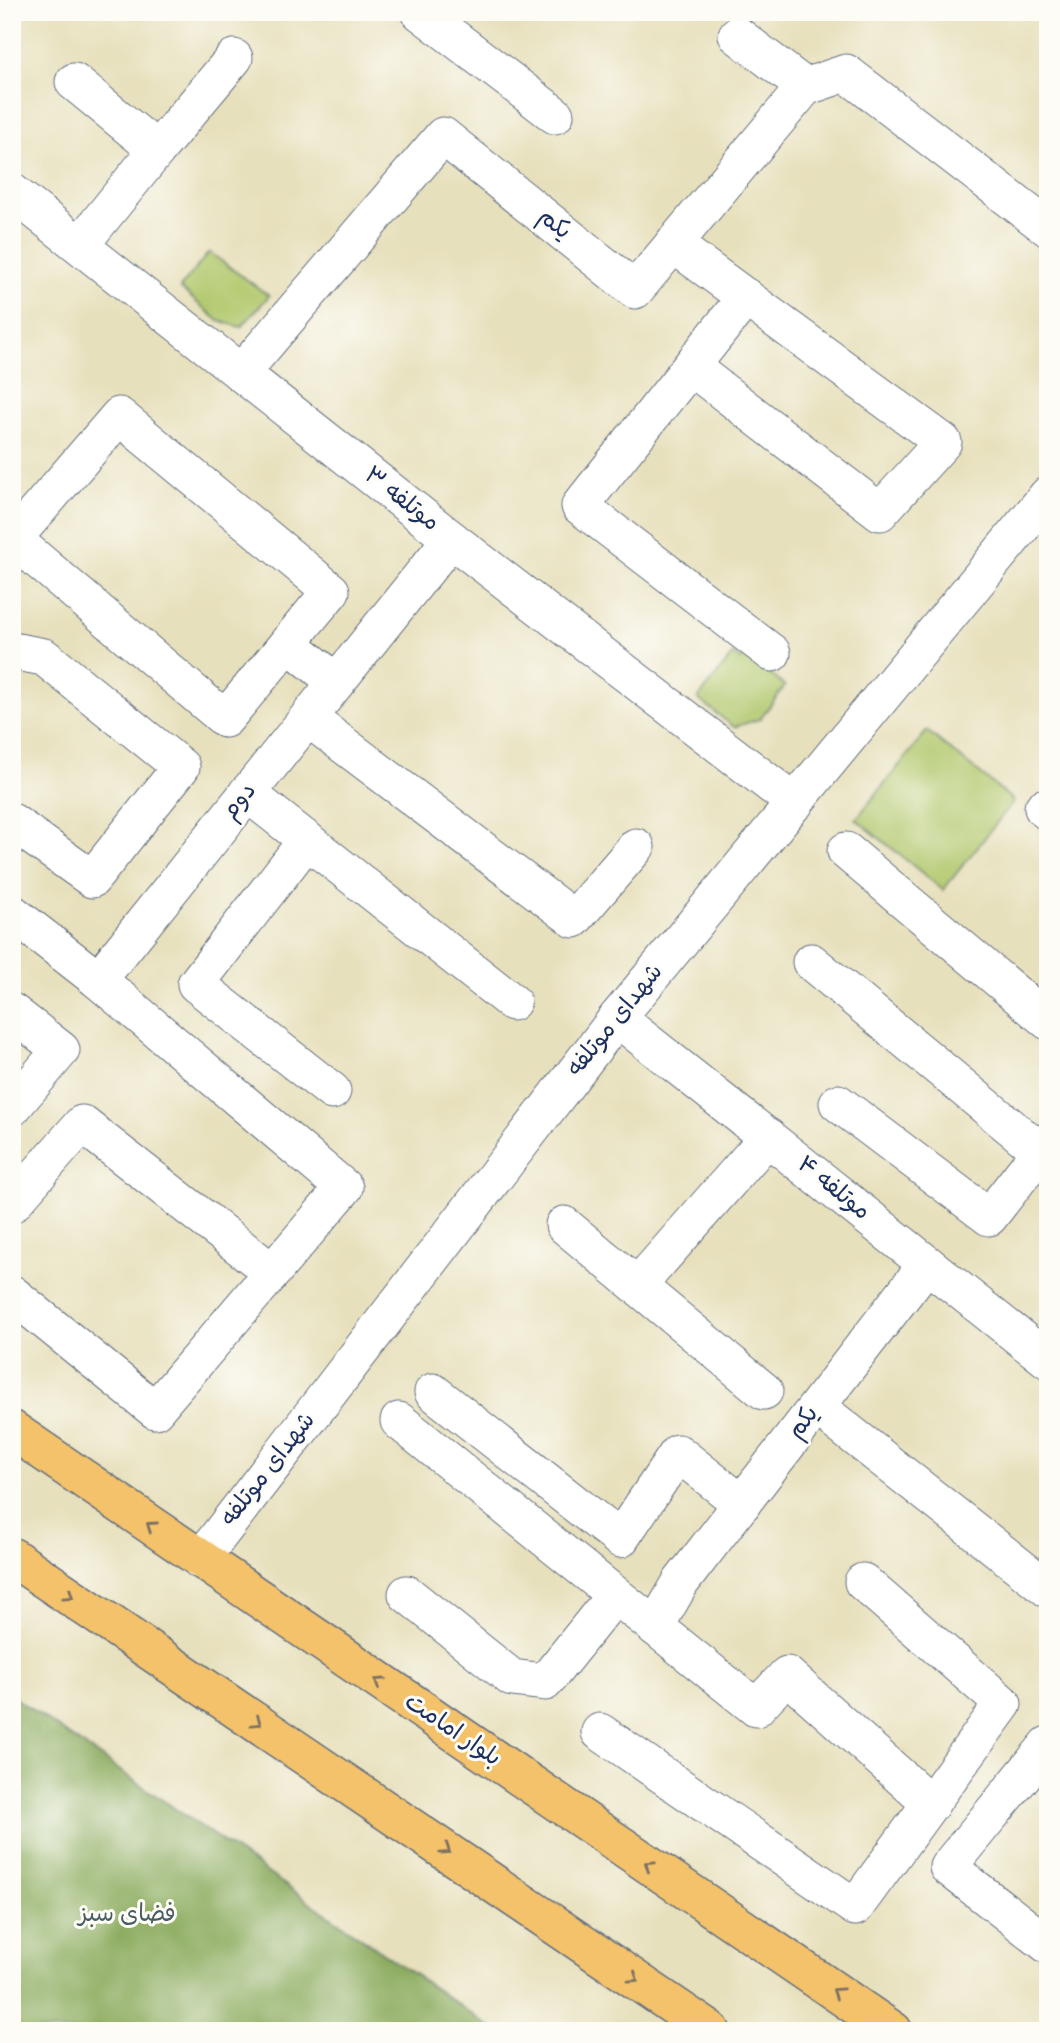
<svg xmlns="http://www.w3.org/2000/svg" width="1060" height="2043" viewBox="0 0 1060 2043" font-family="'Indie Flower','Playpen Sans Arabic',sans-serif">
  <rect width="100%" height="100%" fill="#fdfcf7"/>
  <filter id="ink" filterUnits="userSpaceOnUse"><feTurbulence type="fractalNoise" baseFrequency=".0143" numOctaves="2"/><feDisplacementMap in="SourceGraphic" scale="14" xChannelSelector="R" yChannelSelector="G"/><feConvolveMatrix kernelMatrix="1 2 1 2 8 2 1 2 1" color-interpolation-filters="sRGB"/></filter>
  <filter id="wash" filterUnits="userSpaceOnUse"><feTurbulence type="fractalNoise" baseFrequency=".00686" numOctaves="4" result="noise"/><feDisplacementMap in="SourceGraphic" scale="28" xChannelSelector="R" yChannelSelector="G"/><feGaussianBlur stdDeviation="1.57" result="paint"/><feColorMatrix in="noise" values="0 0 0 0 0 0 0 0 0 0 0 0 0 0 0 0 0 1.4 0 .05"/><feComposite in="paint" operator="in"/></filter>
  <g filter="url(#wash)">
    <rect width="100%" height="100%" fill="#e7e0bc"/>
    <g fill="#b0c76b" stroke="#667b64" stroke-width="2">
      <path d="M 209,252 L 269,296 L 241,327 L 219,321 L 180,288 Z"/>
      <path d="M 733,654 L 740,660 L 744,654 L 785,686 L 760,719 L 734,727 L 698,699 Z"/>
      <path d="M 927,731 L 1014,801 L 943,890 L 856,819 Z"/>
    </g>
    <path fill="#8cac5f" stroke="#546e5e" stroke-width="2" d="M 12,1696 L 496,2031 L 12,2031 Z"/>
  </g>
  <g filter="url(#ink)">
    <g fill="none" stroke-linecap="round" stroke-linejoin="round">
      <defs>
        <g id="minor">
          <path d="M 420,12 L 555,115"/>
          <path d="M 74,82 L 157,150 L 80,245"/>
          <path d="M 805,87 L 846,73 L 1048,228"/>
          <path d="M 157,150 L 234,58"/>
          <path d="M 12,192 L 451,539 L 795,803"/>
          <path d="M 673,244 L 943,442 L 880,512 L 691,367"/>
          <path d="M 746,297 L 580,506 L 772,653"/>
          <path d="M 241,373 L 443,136 L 635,290 L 805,87 L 737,35"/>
          <path d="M 119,416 L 331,591 L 225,719 L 13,539 Z"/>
          <path d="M 288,643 L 336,682"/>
          <path d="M 12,651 L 44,657 L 181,767 L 92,879 L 12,822"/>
          <path d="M 308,718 L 574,919 L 636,847"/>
          <path d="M 247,793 L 512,1002"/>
          <path d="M 1043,808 L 1048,812"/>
          <path d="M 307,840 L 196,984 L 332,1091"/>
          <path d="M 846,851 L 1048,1021"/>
          <path d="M 12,913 L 98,980 L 344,1188 L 155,1410 L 12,1294"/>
          <path d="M 811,962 L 1040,1151"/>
          <path d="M 98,980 L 451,539"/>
          <path d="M 12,1012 L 61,1050 L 12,1108"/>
          <path d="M 617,1018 L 1048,1360"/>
          <path d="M 838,1103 L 989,1217 L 1048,1141"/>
          <path d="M 12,1204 L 82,1124 L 272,1272"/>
          <path d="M 564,1225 L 764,1391"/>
          <path d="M 638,1285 L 768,1137"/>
          <path d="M 433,1392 L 620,1539 L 678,1453 L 742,1504"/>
          <path d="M 817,1407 L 1048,1589"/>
          <path d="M 399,1421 L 756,1708 L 787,1675 L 931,1804"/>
          <path d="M 200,1560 L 617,1018 L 1048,495"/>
          <path d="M 407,1594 L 512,1678 L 545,1682 L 615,1595"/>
          <path d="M 655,1627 L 681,1582 L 927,1264"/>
          <path d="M 600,1732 L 855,1907 L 1003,1704 L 863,1582"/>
          <path d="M 1048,1745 L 948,1867 L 1048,1945"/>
        </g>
        <g id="major">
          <path d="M 12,1430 L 893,2031"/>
          <path d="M 12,1557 L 711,2031"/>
        </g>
      </defs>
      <use href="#minor" stroke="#626d7f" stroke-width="39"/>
      <use href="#major" stroke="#626d7f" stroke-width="41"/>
      <use href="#minor" stroke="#fff" stroke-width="37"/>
      <use href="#major" stroke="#f4c26a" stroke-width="38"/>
    </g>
    <defs><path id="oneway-chevron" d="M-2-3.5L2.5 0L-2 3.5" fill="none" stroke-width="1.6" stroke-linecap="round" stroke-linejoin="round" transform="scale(1.75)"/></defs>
    <g stroke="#7d7163">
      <use href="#oneway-chevron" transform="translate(151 1526) rotate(-145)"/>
      <use href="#oneway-chevron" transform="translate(69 1595) rotate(34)"/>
      <use href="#oneway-chevron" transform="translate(379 1682) rotate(-146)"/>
      <use href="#oneway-chevron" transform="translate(257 1722) rotate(34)"/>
      <use href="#oneway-chevron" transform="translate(446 1850) rotate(34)"/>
      <use href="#oneway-chevron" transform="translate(649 1865) rotate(-146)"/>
      <use href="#oneway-chevron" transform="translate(634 1978) rotate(34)"/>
      <use href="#oneway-chevron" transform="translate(837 1992) rotate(-146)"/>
    </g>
  </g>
  <g text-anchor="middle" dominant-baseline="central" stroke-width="6" stroke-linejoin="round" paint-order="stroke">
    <g font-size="24" fill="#1b2f5e" stroke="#fdfcf7">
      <text transform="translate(554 225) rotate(39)">یکم</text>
      <text transform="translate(401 500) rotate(38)">موتلفه ۳</text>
      <text transform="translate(240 802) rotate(-51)">دوم</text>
      <text transform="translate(616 1021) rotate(-51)">شهدای موتلفه</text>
      <text transform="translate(833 1189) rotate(39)">موتلفه ۴</text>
      <text transform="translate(804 1423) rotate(-52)">یکم</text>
      <text transform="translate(269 1470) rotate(-52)">شهدای موتلفه</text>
      <text transform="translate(452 1731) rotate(34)">بلوار امامت</text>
    </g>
    <g font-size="24" fill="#485d62" stroke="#fdfcf7">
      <text x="127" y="1915">فضای سبز</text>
    </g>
  </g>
  <rect width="1060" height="2043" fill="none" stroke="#fdfcf7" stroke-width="42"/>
</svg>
